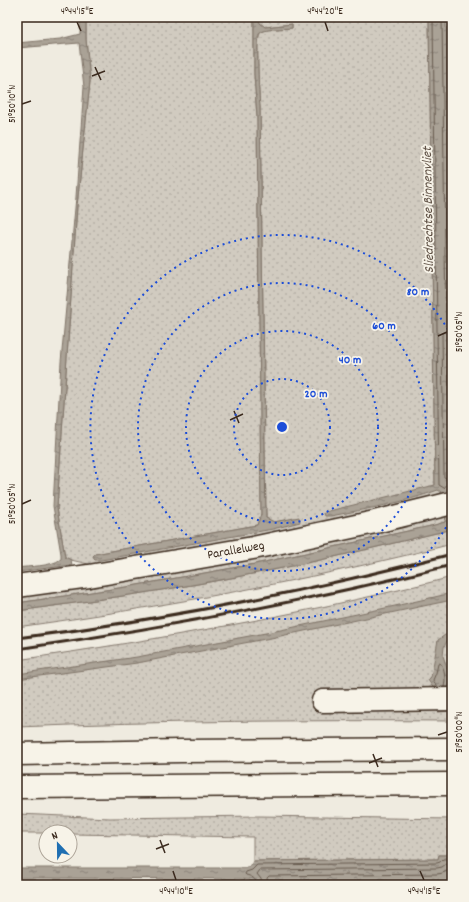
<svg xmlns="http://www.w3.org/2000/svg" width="469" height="902" viewBox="0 0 469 902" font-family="Dekko,sans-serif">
  <defs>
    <pattern id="grass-dots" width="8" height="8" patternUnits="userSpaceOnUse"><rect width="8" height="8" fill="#d1cbc0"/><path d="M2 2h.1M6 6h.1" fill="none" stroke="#b4aea5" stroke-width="1.8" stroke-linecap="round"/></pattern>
    <pattern id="water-ripples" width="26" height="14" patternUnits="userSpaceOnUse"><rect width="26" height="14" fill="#aaa296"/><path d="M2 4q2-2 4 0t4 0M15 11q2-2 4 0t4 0" fill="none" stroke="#8c847a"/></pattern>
  </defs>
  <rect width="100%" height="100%" fill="#efebe0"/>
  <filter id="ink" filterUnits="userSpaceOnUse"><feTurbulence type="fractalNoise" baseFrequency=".025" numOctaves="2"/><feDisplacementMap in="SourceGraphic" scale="8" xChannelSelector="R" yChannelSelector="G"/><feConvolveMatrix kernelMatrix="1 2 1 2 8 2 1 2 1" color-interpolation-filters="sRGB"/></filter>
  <g filter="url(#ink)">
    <path fill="#e0dbd0" d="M 17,872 L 452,885 L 17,885 Z"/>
    <g fill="url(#grass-dots)" stroke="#867a6f">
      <path d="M 86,17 L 254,17 L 254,74 L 257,117 L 261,495 L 261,514 L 257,525 L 95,554 L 93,556 L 298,518 L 274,522 L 266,518 L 260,107 C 259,97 255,36 261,32 C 267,28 284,29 292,28 L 292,24 L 265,27 L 260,23 L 258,17 L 429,17 L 435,485 L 441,492 L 443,498 L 302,531 L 101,567 L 71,560 L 65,557 L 57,508 L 77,206 L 89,92 L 90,81 L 86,39 Z"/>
      <path d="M 446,17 L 452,17 L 452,452 Z"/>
      <path d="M 452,513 L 452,515 L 446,516 L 445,522 L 431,526 L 255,564 L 126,587 L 17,603 L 17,594 Z"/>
      <path d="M 449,530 L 450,533 L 452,533 L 452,544 C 309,580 163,607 17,627 L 17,611 C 97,600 177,589 257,573 C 321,561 385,545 449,530 Z"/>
      <path d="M 452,577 L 452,721 C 307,720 162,721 17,727 L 17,660 C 163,639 309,613 452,577 Z"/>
      <path d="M 17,814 L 110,818 L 259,816 L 452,819 L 452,855 L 439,855 L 438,859 L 253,861 L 253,837 L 70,834 L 70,832 L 46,832 L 46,833 L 17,833 Z"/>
    </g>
    <g fill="url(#water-ripples)" stroke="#7e7266">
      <path d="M 80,17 L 86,17 L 86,39 L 90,81 L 89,92 L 77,206 L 57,508 L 65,557 L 71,560 L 72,565 L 17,572 L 17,568 C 29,566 51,567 61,559 L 61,554 L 53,506 L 61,362 L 76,197 L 84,87 L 79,43 L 17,48 L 17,43 L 60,39 L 80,34 Z"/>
      <path d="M 254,17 L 258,17 L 260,23 L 265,27 L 292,24 L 292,28 C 285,29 264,28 259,34 C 256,38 259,97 260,107 L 266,518 L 274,522 L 299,517 L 300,522 L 273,529 L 101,560 L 95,560 L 94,559 L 93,556 L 95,554 L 257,525 L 261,515 L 257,117 L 254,74 Z"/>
      <path d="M 429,17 L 446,17 L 452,452 L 452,484 L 448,489 L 450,497 L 443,498 L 441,492 L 438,490 C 403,503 366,509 331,516 L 325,516 L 324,513 L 329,511 L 435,485 Z"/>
      <path d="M 452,515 L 452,533 L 450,533 L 449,530 C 385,545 321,561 257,573 C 177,589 97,600 17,611 L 17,603 L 126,587 L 255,564 L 431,526 L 445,522 L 446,516 Z"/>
      <path d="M 452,593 L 452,600 L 271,638 L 137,663 L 17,679 L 17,674 L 137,657 L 271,632 L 395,606 Z"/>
      <path d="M 452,634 L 452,639 L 447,641 L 444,647 L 443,656 L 449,673 L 449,685 L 447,691 L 451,711 L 438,712 L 436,692 L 428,680 L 431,677 L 432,672 L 438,640 L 445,635 Z"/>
      <path d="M 439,855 L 452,855 L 452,885 L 253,885 L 253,883 L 249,880 L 240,879 L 17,878 L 17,868 L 247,868 L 250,867 L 253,861 L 438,859 Z"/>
    </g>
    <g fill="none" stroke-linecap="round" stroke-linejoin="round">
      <g stroke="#675a4e" stroke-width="1">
        <path d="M 433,17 L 439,485 L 444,488 L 448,483 L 452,482"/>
        <path d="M 442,17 L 446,324 L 448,328 L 452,329"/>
        <path d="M 452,334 L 444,332 L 442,334 L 444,477 L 446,478 L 452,477"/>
        <path d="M 452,340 L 449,341 L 448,342 L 450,469 L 452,471"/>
        <path d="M 437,687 L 433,680 L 436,673 L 438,664 L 440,663 C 445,668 446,679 444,687"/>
        <path d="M 257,885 C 257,879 251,876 246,875 L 245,874 L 246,872 L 252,870 L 257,865 L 437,863 L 440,862 L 443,859 L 452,859"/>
        <path d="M 262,885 L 261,879 L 257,874 L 260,870 L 437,868 L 442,867 L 446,864 L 452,864"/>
        <path d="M 268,885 L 267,878 L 269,876 L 437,874 C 443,874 447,870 452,870"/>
      </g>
      <defs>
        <g id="minor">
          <path d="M 17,586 L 89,576 L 253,548 L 375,522 L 452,503"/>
          <path d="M 323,701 L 452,699"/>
        </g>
        <g id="highway">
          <path d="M 17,754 L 181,751 L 452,749"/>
          <path d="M 17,787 L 452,784"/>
        </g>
      </defs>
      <use href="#minor" stroke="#3b2a1e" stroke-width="25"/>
      <use href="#highway" stroke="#3b2a1e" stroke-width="25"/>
      <use href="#minor" stroke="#f7f3e8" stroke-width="22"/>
      <use href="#highway" stroke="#f7f3e8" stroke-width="22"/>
      <g stroke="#3b2a1e" stroke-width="3">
        <path d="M 17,638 C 163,620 309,591 452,554"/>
        <path d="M 17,649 C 163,628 308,601 452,565"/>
      </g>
    </g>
  </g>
  <path fill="none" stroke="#3b2a1e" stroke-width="1.5" d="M 77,22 L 81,31M 325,22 L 328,31M 95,67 L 101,80M 92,76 L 105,71M 22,104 L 31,101M 438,336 L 447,332M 234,411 L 239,423M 230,420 L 243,414M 22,504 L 31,500M 438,735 L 447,732M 373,754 L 378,767M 369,763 L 382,758M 160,840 L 165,853M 156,849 L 169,844M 173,871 L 176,880M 420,871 L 424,880"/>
  <g fill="none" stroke="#1d4ed8" stroke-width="2" stroke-dasharray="2 4">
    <circle cx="282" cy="427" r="48"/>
    <circle cx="282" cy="427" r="96"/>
    <circle cx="282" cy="427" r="144"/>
    <path d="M452 517A192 192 0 1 1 452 337"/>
  </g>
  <g text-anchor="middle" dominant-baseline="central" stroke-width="3.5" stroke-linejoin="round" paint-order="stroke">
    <g font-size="13" fill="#3b2a1e" stroke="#f7f3e8">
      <text transform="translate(236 551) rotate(-10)">Parallelweg</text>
    </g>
    <g font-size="14" font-style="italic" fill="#625448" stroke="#f7f3e8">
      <text transform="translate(429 210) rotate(-91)">Sliedrechtse Binnenvliet</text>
    </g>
  </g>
  <circle cx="282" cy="427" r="6" fill="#1d4ed8" stroke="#f7f3e8" stroke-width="2"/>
  <g font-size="12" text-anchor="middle" font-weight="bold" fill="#1d4ed8" stroke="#f7f3e8" stroke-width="3.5" stroke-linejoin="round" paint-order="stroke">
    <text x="418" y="295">80 m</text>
    <text x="384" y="329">60 m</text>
    <text x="350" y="363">40 m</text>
    <text x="316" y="397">20 m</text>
  </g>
  <rect width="469" height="902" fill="none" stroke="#f7f3e8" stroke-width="44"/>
  <g transform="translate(58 844) rotate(338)"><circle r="19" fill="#f7f3e8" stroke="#aca397"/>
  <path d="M0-3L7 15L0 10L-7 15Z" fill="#1f6fb2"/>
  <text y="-6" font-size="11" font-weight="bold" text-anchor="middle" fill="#3b2a1e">N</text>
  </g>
  <rect x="22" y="22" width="425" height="858" fill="none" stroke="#3b2a1e" stroke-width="1.5"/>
  <g font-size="10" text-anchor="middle" fill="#3b2a1e">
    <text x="77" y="14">4°44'15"E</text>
    <text x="325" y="14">4°44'20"E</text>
    <text transform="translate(11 104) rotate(-90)" y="4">51°50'10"N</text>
    <text transform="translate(458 332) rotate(-90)" y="4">51°50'05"N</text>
    <text transform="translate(11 504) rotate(-90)" y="4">51°50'05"N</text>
    <text transform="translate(458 732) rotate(-90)" y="4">51°50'00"N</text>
    <text x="176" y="894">4°44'10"E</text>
    <text x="424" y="894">4°44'15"E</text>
  </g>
</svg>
